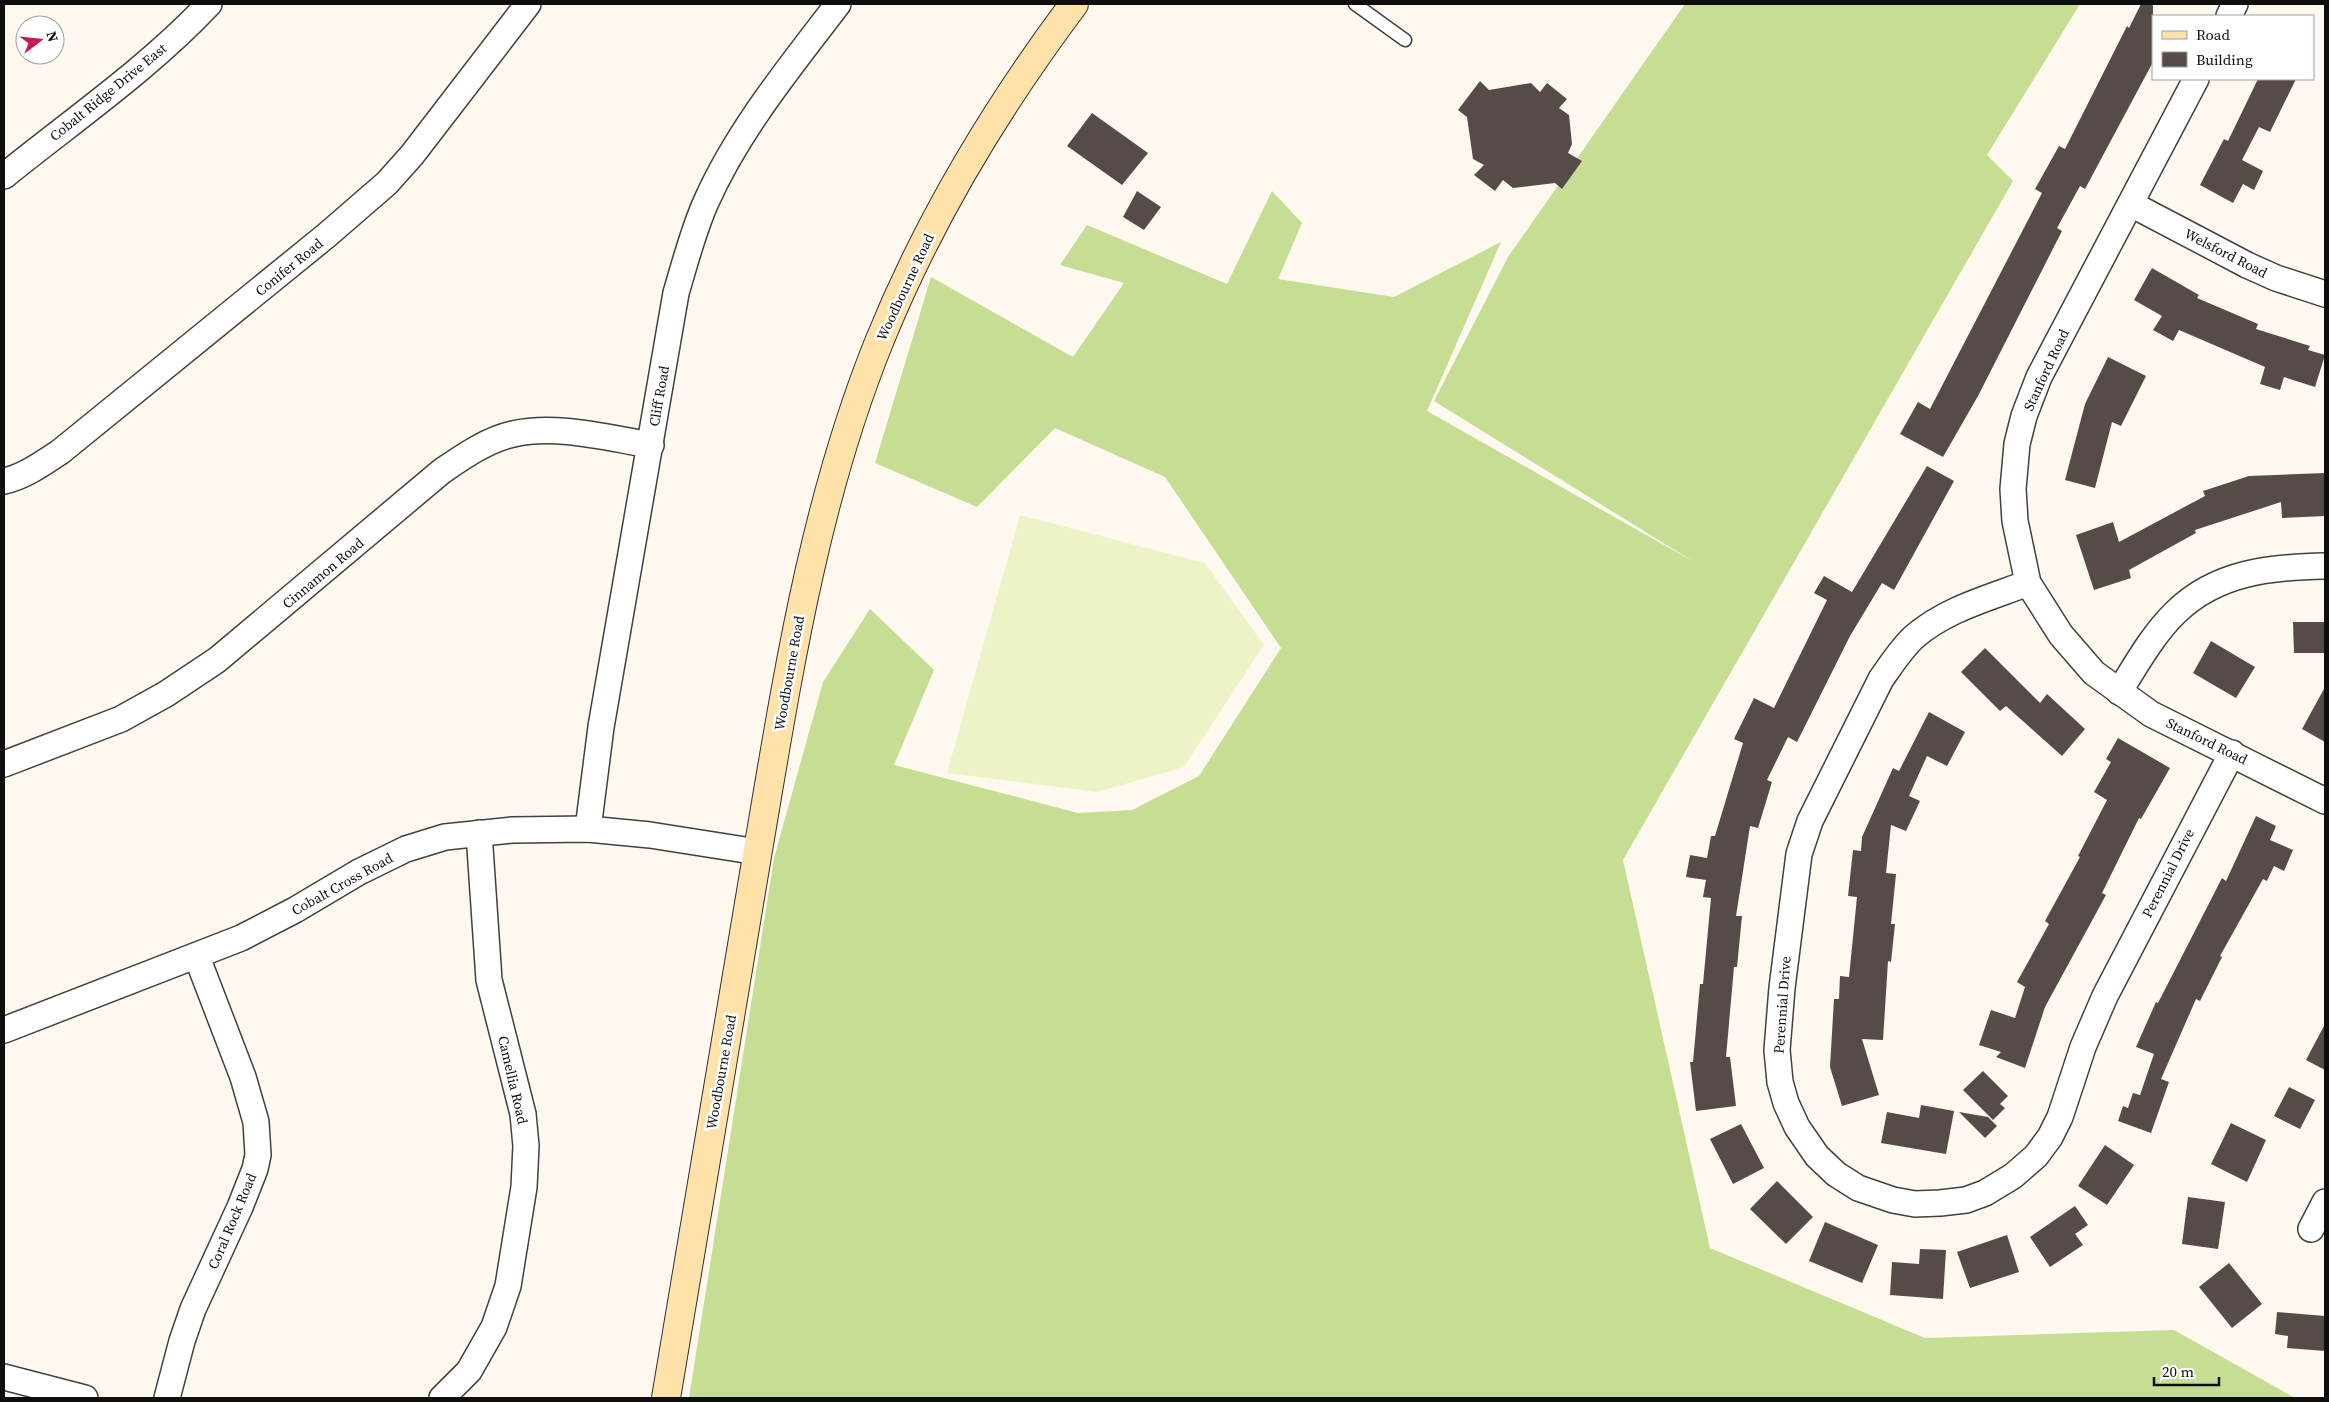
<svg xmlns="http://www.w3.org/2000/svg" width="2329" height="1402" viewBox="0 0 2329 1402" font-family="'Source Serif 4',serif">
  <rect width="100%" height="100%" fill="#fff8ee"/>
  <path fill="#c6de93" d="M 1685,4 L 2080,4 L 1987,155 L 2013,181 L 1623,860 L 1710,1248 L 1925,1338 L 2174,1330 L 2295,1398 L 689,1398 L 774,858 L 823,682 L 870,609 L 934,670 L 894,765 L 1078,813 L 1132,810 L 1199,776 L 1281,648 L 1165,477 L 1055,428 L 977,507 L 875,463 L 931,277 L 1073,357 L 1124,283 L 1060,265 L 1087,225 L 1227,284 L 1272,191 L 1302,223 L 1278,279 L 1394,297 L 1501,242 L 1427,411 L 1694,562 L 1434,401 L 1508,257 Z"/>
  <path fill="#eef3c7" d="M 1020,515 L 1205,563 L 1264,645 L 1184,767 L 1097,792 L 947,773 Z"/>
  <g fill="#574b49">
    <path d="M 2141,4 L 2153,4 L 2153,62 L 2085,189 L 2080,186 L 2057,228 L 2062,231 L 1978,396 L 1943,457 L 1900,434 L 1918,402 L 1930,409 L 2042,193 L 2035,189 L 2059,146 L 2065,149 L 2127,26 L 2129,28 Z"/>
    <path d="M 2258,79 L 2296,79 L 2270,132 L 2259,127 L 2242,160 L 2263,171 L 2254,190 L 2243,184 L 2233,203 L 2200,185 L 2224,139 L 2228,141 Z"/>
    <path d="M 1480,81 L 1489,90 L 1531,83 L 1540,92 L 1547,83 L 1567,99 L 1559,108 L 1569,115 L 1572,144 L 1568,153 L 1582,161 L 1562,189 L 1555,183 L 1513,188 L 1503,180 L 1495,191 L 1474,175 L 1484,165 L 1473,159 L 1467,117 L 1458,110 Z"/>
    <path d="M 1092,113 L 1148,153 L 1122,185 L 1067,146 Z"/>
    <path d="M 1137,191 L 1161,207 L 1144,230 L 1123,217 Z"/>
    <path d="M 2152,268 L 2199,295 L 2197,298 L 2258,324 L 2256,329 L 2310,346 L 2308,350 L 2325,355 L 2315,387 L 2284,377 L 2280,390 L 2260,384 L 2265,367 L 2179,330 L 2173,341 L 2153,330 L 2162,316 L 2134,300 Z"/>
    <path d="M 2108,357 L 2146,376 L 2121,426 L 2112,422 L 2095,488 L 2065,480 L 2085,404 Z"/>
    <path d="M 1927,466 L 1954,481 L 1894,590 L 1882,583 L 1850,636 L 1797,742 L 1788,737 L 1767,780 L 1772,782 L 1758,828 L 1750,826 L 1736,916 L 1742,916 L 1737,967 L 1734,967 L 1726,1057 L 1730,1057 L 1736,1106 L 1696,1111 L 1690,1062 L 1693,1062 L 1700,984 L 1703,984 L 1711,898 L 1703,897 L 1706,880 L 1686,877 L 1690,855 L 1707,858 L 1711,836 L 1715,836 L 1743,743 L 1734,739 L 1754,698 L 1774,708 L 1827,600 L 1814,593 L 1824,576 L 1852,592 Z"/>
    <path d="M 2325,473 L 2325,516 L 2282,518 L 2281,502 L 2195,530 L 2196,533 L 2129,570 L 2131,578 L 2094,590 L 2076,535 L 2113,522 L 2119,542 L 2205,496 L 2203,491 L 2249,476 Z"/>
    <path d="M 2293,622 L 2325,622 L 2325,653 L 2294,653 Z"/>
    <path d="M 2211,641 L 2255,667 L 2236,698 L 2193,673 Z"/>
    <path d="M 1985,648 L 2040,703 L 2047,694 L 2085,729 L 2062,756 L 2006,706 L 2000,711 L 1961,672 Z"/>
    <path d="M 2325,687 L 2325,742 L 2302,729 Z"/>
    <path d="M 1929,712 L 1965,732 L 1947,766 L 1927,756 L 1909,796 L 1920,801 L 1906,831 L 1891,825 L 1886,873 L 1896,874 L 1891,924 L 1895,924 L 1891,962 L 1888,961 L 1883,1040 L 1862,1039 L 1879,1095 L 1842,1106 L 1830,1067 L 1834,999 L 1839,999 L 1840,976 L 1849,977 L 1857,897 L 1848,896 L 1853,850 L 1861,851 L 1862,837 L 1893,768 L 1899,771 Z"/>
    <path d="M 2118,738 L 2170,768 L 2141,819 L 2139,818 L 2102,893 L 2106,895 L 2045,1007 L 2025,1068 L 1996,1057 L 2001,1052 L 1979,1045 L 1991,1010 L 2015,1018 L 2025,987 L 2017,982 L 2049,924 L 2045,921 L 2080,857 L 2078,856 L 2107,800 L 2094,792 L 2111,762 L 2106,759 Z"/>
    <path d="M 2256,816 L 2276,826 L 2270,840 L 2293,850 L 2284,871 L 2274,866 L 2267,881 L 2263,879 L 2220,956 L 2222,957 L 2200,1001 L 2196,999 L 2161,1079 L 2169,1082 L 2151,1133 L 2118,1121 L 2123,1106 L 2128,1108 L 2133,1093 L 2140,1095 L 2154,1054 L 2136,1047 L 2156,1002 L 2158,1003 L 2222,878 L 2226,881 Z"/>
    <path d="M 2325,1024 L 2325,1070 L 2306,1060 Z"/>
    <path d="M 1983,1071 L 2008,1096 L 2000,1104 L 2005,1108 L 1993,1120 L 1963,1090 Z"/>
    <path d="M 2289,1087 L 2315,1100 L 2300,1129 L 2274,1116 Z"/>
    <path d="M 1921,1105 L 1954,1111 L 1946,1154 L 1881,1143 L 1887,1112 L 1919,1118 Z"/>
    <path d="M 1959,1112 L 1988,1117 L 1997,1126 L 1985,1138 Z"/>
    <path d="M 2231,1123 L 2266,1140 L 2247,1182 L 2211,1164 Z"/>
    <path d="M 1741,1124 L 1764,1168 L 1733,1184 L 1710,1139 Z"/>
    <path d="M 2105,1145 L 2134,1165 L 2107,1205 L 2078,1186 Z"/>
    <path d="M 1777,1181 L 1813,1217 L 1786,1244 L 1750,1209 Z"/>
    <path d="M 2188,1197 L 2225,1202 L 2218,1249 L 2182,1244 Z"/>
    <path d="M 2075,1206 L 2088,1225 L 2075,1234 L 2083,1245 L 2050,1267 L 2030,1237 Z"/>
    <path d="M 1825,1222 L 1878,1245 L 1862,1283 L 1809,1261 Z"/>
    <path d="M 2007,1235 L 2019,1272 L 1970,1288 L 1957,1252 Z"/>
    <path d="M 1920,1249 L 1946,1250 L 1943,1299 L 1890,1295 L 1892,1262 L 1919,1264 Z"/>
    <path d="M 2229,1263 L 2262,1304 L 2232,1328 L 2199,1287 Z"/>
    <path d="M 2277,1312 L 2325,1316 L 2325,1351 L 2287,1348 L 2288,1336 L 2275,1334 Z"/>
  </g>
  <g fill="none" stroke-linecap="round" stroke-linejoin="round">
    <defs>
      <path id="lane" d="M 1355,4 L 1405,40"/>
      <g id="street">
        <path d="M 2229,16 L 2235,4"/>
        <path d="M 2196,79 L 2039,377 L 2024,416 L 2017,444 L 2013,489 L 2015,521 L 2028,583 L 2061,635 L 2094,673 L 2151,714 L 2325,801"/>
        <path d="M 4,176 C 72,121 149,68 209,4"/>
        <path d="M 2131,204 L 2247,265 L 2276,278 L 2325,294"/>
        <path d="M 4,481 C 24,477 43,463 60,452 L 327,235 L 387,183 L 412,155 L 528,4"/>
        <path d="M 2028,583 C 1989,598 1946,609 1914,637 C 1901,649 1891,665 1881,679 L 1810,821 L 1799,854 L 1782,988 L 1777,1050 L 1780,1082 L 1786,1103 L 1797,1127 L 1817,1156 L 1836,1174 L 1858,1188 L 1893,1200 L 1915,1204 L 1940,1203 L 1966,1200 L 1985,1193 L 2013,1176 L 2036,1156 L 2050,1137 L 2060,1117 L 2083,1047 L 2105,996 L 2232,753"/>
        <path d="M 2119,692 C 2136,665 2153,634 2176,612 C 2217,572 2271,567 2325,566"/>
        <path d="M 4,764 L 121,719 L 166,694 L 217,660 L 442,471 C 464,456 487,440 513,434 C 557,424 607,438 651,445"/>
        <path d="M 588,829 L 601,727 L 676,293 C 685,263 693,231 706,202 C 738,130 790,67 838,4"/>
        <path d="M 4,1030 L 241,938 L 295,910 L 359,872 L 406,849 L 445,837 L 512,830 L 588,829 L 650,835 L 758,852"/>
        <path d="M 2311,1229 L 2325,1202"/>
        <path d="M 4,1377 L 85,1398"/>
        <path d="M 167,1398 L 182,1341 L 193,1309 L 240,1207 L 255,1169 L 258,1155 L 256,1122 L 243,1077 L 197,957"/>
        <path d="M 442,1398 L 469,1371 L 494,1327 L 508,1286 L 524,1187 L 526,1146 L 523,1114 L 489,980 L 479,833"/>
      </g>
      <path id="secondary" d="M 666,1398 C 697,1214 728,1029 759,844 C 788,674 814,503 879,342 C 928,221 996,108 1074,4"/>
    </defs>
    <use href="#lane" stroke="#414141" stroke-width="15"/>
    <use href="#street" stroke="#414141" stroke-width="28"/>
    <use href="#secondary" stroke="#303030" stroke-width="30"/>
    <use href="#lane" stroke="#fff" stroke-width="12"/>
    <use href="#street" stroke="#fff" stroke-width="25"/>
    <use href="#secondary" stroke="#ffe2a9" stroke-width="28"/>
  </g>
  <g text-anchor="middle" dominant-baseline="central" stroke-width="5" stroke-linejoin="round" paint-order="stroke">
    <g font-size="14" fill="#0e0e0e" stroke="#fff">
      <text transform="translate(108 92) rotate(-39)">Cobalt Ridge Drive East</text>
      <text transform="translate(2226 253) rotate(27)">Welsford Road</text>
      <text transform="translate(289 267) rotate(-39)">Conifer Road</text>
      <text transform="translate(905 287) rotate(-65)">Woodbourne Road</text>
      <text transform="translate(2046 370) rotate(-65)">Stanford Road</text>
      <text transform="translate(659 396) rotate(-80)">Cliff Road</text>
      <text transform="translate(323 573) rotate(-40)">Cinnamon Road</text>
      <text transform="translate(789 673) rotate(-80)">Woodbourne Road</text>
      <text transform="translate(2207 741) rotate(26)">Stanford Road</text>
      <text transform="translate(2168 873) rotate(-63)">Perennial Drive</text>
      <text transform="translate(342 884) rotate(-29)">Cobalt Cross Road</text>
      <text transform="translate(1782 1005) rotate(-86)">Perennial Drive</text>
      <text transform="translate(721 1072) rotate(-80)">Woodbourne Road</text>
      <text transform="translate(513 1080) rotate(77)">Camellia Road</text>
      <text transform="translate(232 1221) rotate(-67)">Coral Rock Road</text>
    </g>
  </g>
  <rect width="2329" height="1402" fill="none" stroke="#0e0e0e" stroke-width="10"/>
  <rect x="2152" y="15" width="162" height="65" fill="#ffffff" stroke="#9f9f9f"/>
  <rect x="2162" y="31" width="25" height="8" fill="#ffe2a9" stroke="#9f9f9f"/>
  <text x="2196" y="40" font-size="15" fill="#0e0e0e">Road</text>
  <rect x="2162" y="52" width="25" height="15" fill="#574b49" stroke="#9f9f9f"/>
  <text x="2196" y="65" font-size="15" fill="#0e0e0e">Building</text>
  <g transform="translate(40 40) rotate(74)"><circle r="24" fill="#ffffff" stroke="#9f9f9f"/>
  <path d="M0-4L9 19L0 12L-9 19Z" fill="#c81b4b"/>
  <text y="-8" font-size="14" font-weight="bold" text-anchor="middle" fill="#0e0e0e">N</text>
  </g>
  <path d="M2154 1377v8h65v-8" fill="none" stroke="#0e0e0e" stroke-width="2.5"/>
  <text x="2162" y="1377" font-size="15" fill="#0e0e0e" stroke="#ffffff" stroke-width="4" paint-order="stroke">20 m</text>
</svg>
